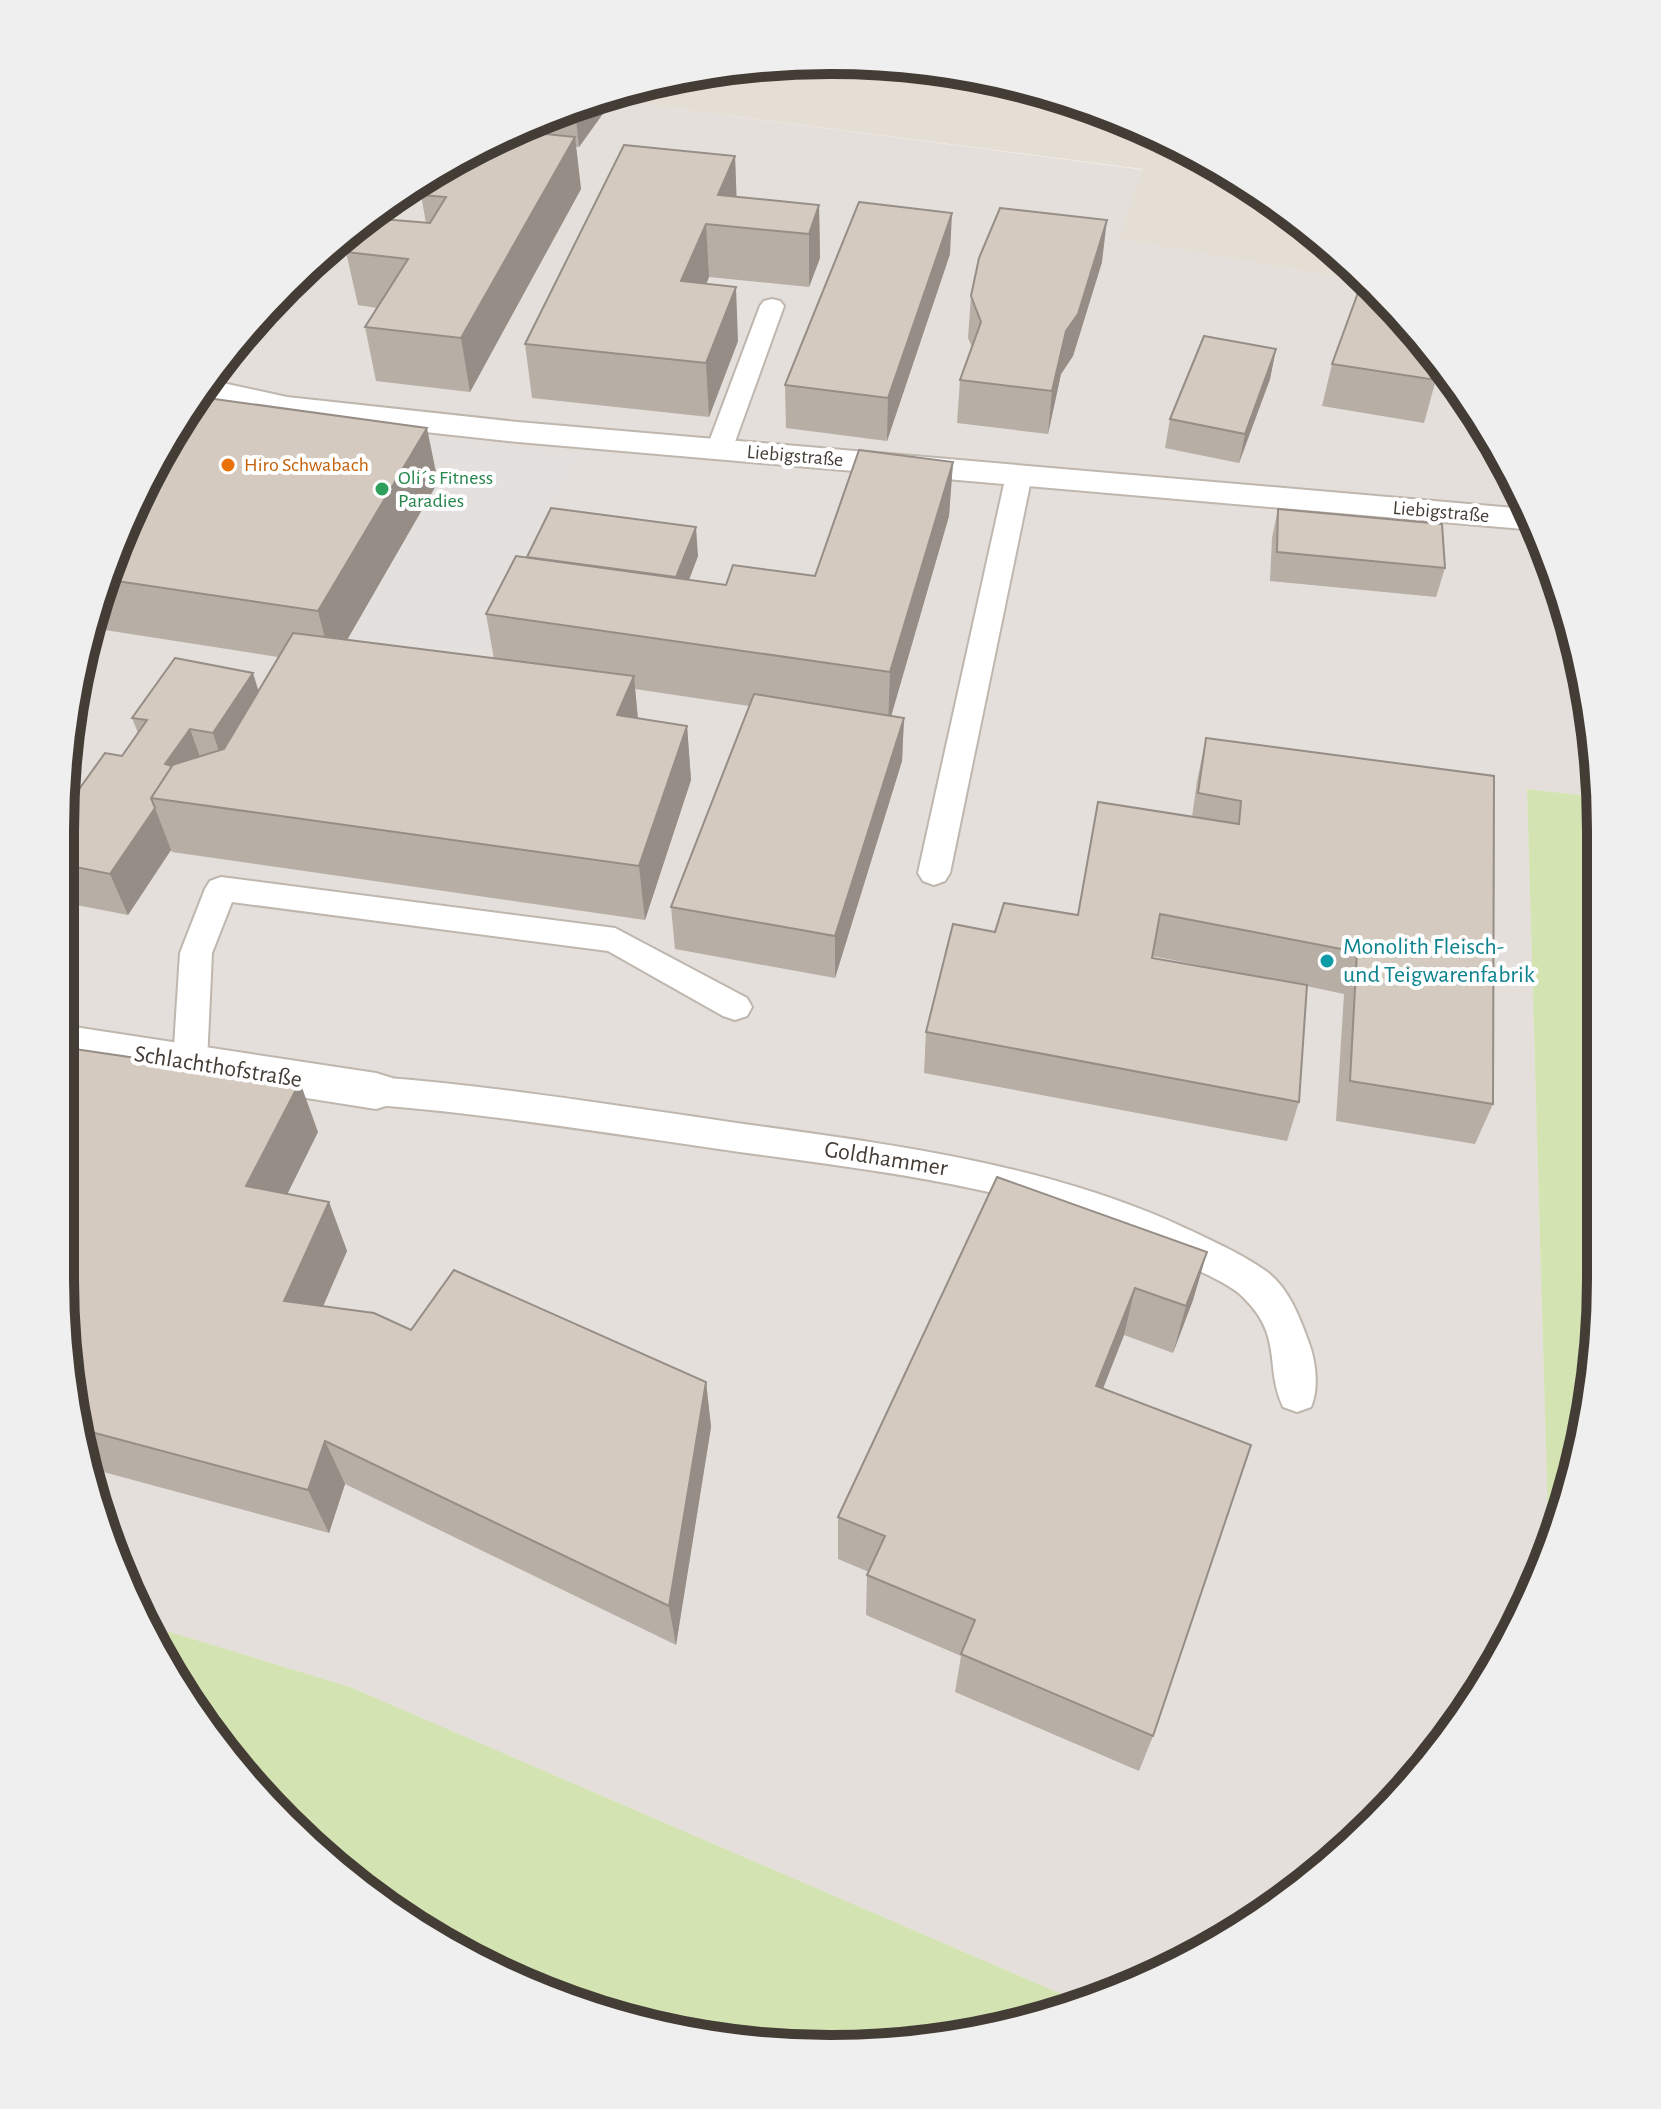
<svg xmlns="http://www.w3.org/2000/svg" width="1661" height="2109" viewBox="0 0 1661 2109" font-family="'Alegreya Sans',sans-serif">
  <rect width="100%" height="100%" fill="#f2ede6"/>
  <g fill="#e5ded5">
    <path d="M 880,62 L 1029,86 L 1171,139 L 1299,219 L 1367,282 L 1118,239 L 1143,169 L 594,98 L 729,67 Z"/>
    <path d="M 460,157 L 370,247 L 332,244 L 445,163 Z"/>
  </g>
  <path fill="#e4dfdb" d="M 594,98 L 1143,170 L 1119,239 L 1367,282 L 1409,322 L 1498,445 L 1560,583 L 1599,780 L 1599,797 L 1527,789 L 1549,1553 L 1543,1573 L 1471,1707 L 1339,1857 L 1216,1946 L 1080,2002 L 350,1687 L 147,1625 L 86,1478 L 60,1278 L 62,781 L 101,582 L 220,361 L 323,251 L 332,244 L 370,247 L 460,157 Z"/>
  <g fill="#d3e3b2">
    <path d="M 1527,789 L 1599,797 L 1601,1279 L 1586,1428 L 1549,1553 Z"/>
    <path d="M 147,1625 L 350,1687 L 1080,2002 L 1030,2023 L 831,2049 L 632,2023 L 446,1946 L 286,1824 L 163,1664 Z"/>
  </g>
  <path fill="#e3e0de" d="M 231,415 L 579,454 L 472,673 L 339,653 Z"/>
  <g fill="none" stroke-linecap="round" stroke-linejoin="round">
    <defs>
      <g id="service">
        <path d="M 772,299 L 780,301 L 784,306 L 732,450 L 728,455 L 710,455 L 706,450 L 760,306 L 764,301 Z"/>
        <path d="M 1019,467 L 1028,469 L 1032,475 L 950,873 L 945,881 L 934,885 L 923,881 L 918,873 L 1006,475 L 1010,469 Z"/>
        <path d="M 221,877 L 615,928 L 747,998 L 752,1007 L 747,1016 L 735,1020 L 723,1016 L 608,951 L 232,902 L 212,953 L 207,1062 L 202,1072 L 190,1075 L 178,1072 L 173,1062 L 180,953 L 205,889 L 210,881 Z"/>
        <path d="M 376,1077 C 495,1086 612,1105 730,1122 C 879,1143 1030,1160 1170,1221 C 1202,1236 1237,1251 1266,1271 C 1289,1288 1300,1318 1309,1343 C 1316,1362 1319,1389 1311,1407 L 1297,1412 L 1283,1407 C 1264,1366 1284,1337 1243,1297 C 1231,1285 1211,1277 1196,1269 C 1050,1185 876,1172 712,1148 C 600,1132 489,1114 376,1105 L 364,1101 L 359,1091 L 364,1081 Z"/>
      </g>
      <g id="minor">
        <path d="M 209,380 L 287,397 L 518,422 L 1527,509 L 1536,530 L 518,442 L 287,417 L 200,398 Z"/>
        <path d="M 61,1025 L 376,1073 L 392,1078 L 398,1091 L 392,1104 L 376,1109 L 61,1059 Z"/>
      </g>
      <path id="tertiary" d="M 366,221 L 371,227 L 366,233 L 314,279 L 295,280 L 323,251 Z"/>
    </defs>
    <use href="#service" stroke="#bfb6ad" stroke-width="4"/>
    <use href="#minor" stroke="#bfb6ad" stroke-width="4"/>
    <use href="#tertiary" stroke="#bfb6ad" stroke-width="4"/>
    <use href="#service" fill="#fff" fill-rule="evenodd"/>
    <use href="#minor" fill="#fff" fill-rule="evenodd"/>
    <use href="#tertiary" fill="#fff" fill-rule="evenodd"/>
  </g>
  <g fill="#b7aea5" fill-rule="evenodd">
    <path d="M 606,96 L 607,108 L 579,147 L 576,147 L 581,189 L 470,392 L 376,381 L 365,327 L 377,308 L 358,305 L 346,252 L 426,223 L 421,195 L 468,162 L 530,132 L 529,125 L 582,101 Z"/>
    <path d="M 735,156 L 736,197 L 819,205 L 820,258 L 809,287 L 709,277 L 706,284 L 738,341 L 709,417 L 532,398 L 525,344 Z"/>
    <path d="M 950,254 L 887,441 L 786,428 L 785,385 Z"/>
    <path d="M 1102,262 L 1073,356 L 1061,374 L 1048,434 L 957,423 L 960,380 L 972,347 L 968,338 L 971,296 Z"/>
    <path d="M 1276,349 L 1270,379 L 1239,463 L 1165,448 L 1170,419 Z"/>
    <path d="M 1332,364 L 1440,365 L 1424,423 L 1322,406 Z"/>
    <path d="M 200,397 L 438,482 L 347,640 L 494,659 L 486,614 L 527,557 L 698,556 L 689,580 L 726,585 L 815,576 L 953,462 L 949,516 L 891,716 L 904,718 L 902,761 L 835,978 L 675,949 L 671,907 L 749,706 L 635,689 L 638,719 L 687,726 L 691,780 L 645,920 L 172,852 L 171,850 L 128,915 L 61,902 L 62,813 L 122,756 L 138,733 L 132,718 L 259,690 L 278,657 L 92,628 L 101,582 Z"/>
    <path d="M 1278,509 L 1445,568 L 1436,597 L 1270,581 L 1272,538 Z"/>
    <path d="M 1558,579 L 1560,583 L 1565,606 L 1559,605 Z"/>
    <path d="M 1206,738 L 1493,1104 L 1475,1144 L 1336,1121 L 1344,994 L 1306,986 L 1299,1102 L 1287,1141 L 924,1073 L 926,1032 L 995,932 L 1078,915 L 1192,817 L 1197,781 ZM 1152,956 L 1254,976 L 1152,958 Z"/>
    <path d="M 318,1132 L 287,1194 L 329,1202 L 347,1251 L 323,1306 L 411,1330 L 706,1382 L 711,1427 L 676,1645 L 345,1484 L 329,1533 L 85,1467 L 60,1278 Z"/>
    <path d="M 997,1177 L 1207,1252 L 1193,1300 L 1173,1353 L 1124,1335 L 1103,1389 L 1153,1736 L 1139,1771 L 955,1692 L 961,1656 L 866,1615 L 867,1575 L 869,1572 L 838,1559 L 838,1517 Z"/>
  </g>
  <g fill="#958d86">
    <path d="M 606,96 L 607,108 L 579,147 L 576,119 L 590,99 Z"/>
    <path d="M 575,137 L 581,189 L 470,392 L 461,338 Z"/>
    <path d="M 735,156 L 737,208 L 718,195 Z"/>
    <path d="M 819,205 L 820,258 L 809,287 L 809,234 Z"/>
    <path d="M 952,213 L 950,254 L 887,441 L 888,398 Z"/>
    <path d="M 1107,220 L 1102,262 L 1073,356 L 1061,374 L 1048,434 L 1052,391 L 1066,331 Z"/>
    <path d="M 706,224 L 709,277 L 685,335 L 681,281 Z"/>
    <path d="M 736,287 L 738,341 L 709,417 L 706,363 Z"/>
    <path d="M 1276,349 L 1270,379 L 1239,463 L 1245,434 Z"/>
    <path d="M 427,428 L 438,482 L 332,666 L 318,611 Z"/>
    <path d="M 953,462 L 949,516 L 888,727 L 890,672 Z"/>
    <path d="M 696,527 L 698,556 L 679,606 L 676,577 Z"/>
    <path d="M 91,631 L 95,640 L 88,651 Z"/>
    <path d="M 253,673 L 266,715 L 227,776 L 213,733 Z"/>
    <path d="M 634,676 L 639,731 L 617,715 Z"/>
    <path d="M 904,718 L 902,761 L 835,978 L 835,936 Z"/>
    <path d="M 687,726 L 691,780 L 645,920 L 639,866 Z"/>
    <path d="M 190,729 L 205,771 L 165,764 Z"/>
    <path d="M 155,808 L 171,850 L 128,915 L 110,874 Z"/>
    <path d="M 300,1082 L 318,1132 L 267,1235 L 246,1186 Z"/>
    <path d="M 329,1202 L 347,1251 L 305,1348 L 284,1301 Z"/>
    <path d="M 1207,1252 L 1193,1300 L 1173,1353 L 1186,1306 Z"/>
    <path d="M 1135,1288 L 1124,1335 L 1086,1431 L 1096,1386 Z"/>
    <path d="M 706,1382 L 711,1427 L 676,1645 L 669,1606 Z"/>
    <path d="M 325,1441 L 345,1484 L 329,1533 L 308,1490 Z"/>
  </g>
  <g fill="#d5cac0" stroke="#958d86" stroke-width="2">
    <path d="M 590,99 L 576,119 L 551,115 L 582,101 Z"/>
    <path d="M 516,131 L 575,137 L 461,338 L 365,327 L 408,259 L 346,252 L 369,218 L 430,223 L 446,197 L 421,195 L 438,169 L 452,160 L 468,162 L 476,149 Z"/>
    <path d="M 624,145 L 735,156 L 718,195 L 819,205 L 809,234 L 706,224 L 681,281 L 736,287 L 706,363 L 525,344 Z"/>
    <path d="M 859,202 L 952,213 L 888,398 L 785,385 Z"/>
    <path d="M 1000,208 L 1107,220 L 1078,314 L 1066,331 L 1052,391 L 960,380 L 981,322 L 971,296 L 979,258 Z"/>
    <path d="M 1363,279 L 1409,322 L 1440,365 L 1436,380 L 1332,364 Z"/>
    <path d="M 1204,336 L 1276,349 L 1245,434 L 1170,419 Z"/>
    <path d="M 200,397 L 427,428 L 318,611 L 103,579 Z"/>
    <path d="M 859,450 L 953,462 L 890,672 L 486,614 L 516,556 L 726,585 L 733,565 L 815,576 Z"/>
    <path d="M 551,508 L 696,527 L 676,577 L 527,557 Z"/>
    <path d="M 1278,509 L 1442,524 L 1445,568 L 1277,552 Z"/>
    <path d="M 293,633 L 634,676 L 617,715 L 687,726 L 639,866 L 151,798 L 172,765 L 224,749 Z"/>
    <path d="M 175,658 L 253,673 L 213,733 L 190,729 L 165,764 L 172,766 L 151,798 L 155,808 L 110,874 L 61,864 L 62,813 L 105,753 L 122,756 L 147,720 L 132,718 Z"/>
    <path d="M 754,694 L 904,718 L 835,936 L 671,907 Z"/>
    <path d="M 1206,738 L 1494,776 L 1493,1104 L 1350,1081 L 1357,952 L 1160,914 L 1152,958 L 1307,985 L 1299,1102 L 926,1032 L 953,924 L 995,932 L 1004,903 L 1078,915 L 1098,802 L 1239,824 L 1241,801 L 1198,793 Z"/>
    <path d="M 61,1047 L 300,1082 L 246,1186 L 329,1202 L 284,1301 L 374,1313 L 411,1330 L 454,1270 L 706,1382 L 669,1606 L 325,1441 L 308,1490 L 80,1429 L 60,1278 Z"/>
    <path d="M 997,1177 L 1207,1252 L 1186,1306 L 1135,1288 L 1096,1386 L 1251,1445 L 1153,1736 L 961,1654 L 975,1620 L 867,1575 L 885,1536 L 838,1517 Z"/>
  </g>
  <circle fill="#e8710a" stroke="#fff" stroke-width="3" cx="228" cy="465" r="8"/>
  <circle fill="#2e9e5b" stroke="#fff" stroke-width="3" cx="382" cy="489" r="8"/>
  <circle fill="#0f9aa8" stroke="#fff" stroke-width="3" cx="1327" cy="961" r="8"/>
  <g text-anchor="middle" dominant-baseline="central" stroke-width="8" stroke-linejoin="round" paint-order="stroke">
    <g font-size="20" fill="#443d36" stroke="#fff">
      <text transform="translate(795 456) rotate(5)">Liebigstraße</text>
      <text transform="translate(1441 512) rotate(5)">Liebigstraße</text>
    </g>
    <g font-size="20" fill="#c56008" stroke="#fff" text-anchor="start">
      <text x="244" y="465">Hiro Schwabach</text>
    </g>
    <g font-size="20" fill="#27864d" stroke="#fff" text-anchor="start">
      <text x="398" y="478">Oli´s Fitness<tspan x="398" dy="23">Paradies</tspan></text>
    </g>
    <g font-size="24" fill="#0d838f" stroke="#fff" text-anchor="start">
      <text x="1343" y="947">Monolith Fleisch-<tspan x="1343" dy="28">und Teigwarenfabrik</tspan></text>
    </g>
    <g font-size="24" fill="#443d36" stroke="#fff">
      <text transform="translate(218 1067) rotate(9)">Schlachthofstraße</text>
      <text transform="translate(886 1159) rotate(9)">Goldhammer</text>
    </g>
  </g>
  <path d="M0 0H1661V2109H0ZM830 74H831A756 756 0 0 1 1587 830V1279A756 756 0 0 1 831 2035H830A756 756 0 0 1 74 1279V830A756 756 0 0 1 830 74Z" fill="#f0efef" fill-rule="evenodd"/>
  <path fill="none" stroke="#443d36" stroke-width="10" d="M830 74H831A756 756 0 0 1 1587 830V1279A756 756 0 0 1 831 2035H830A756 756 0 0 1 74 1279V830A756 756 0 0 1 830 74Z"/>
</svg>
